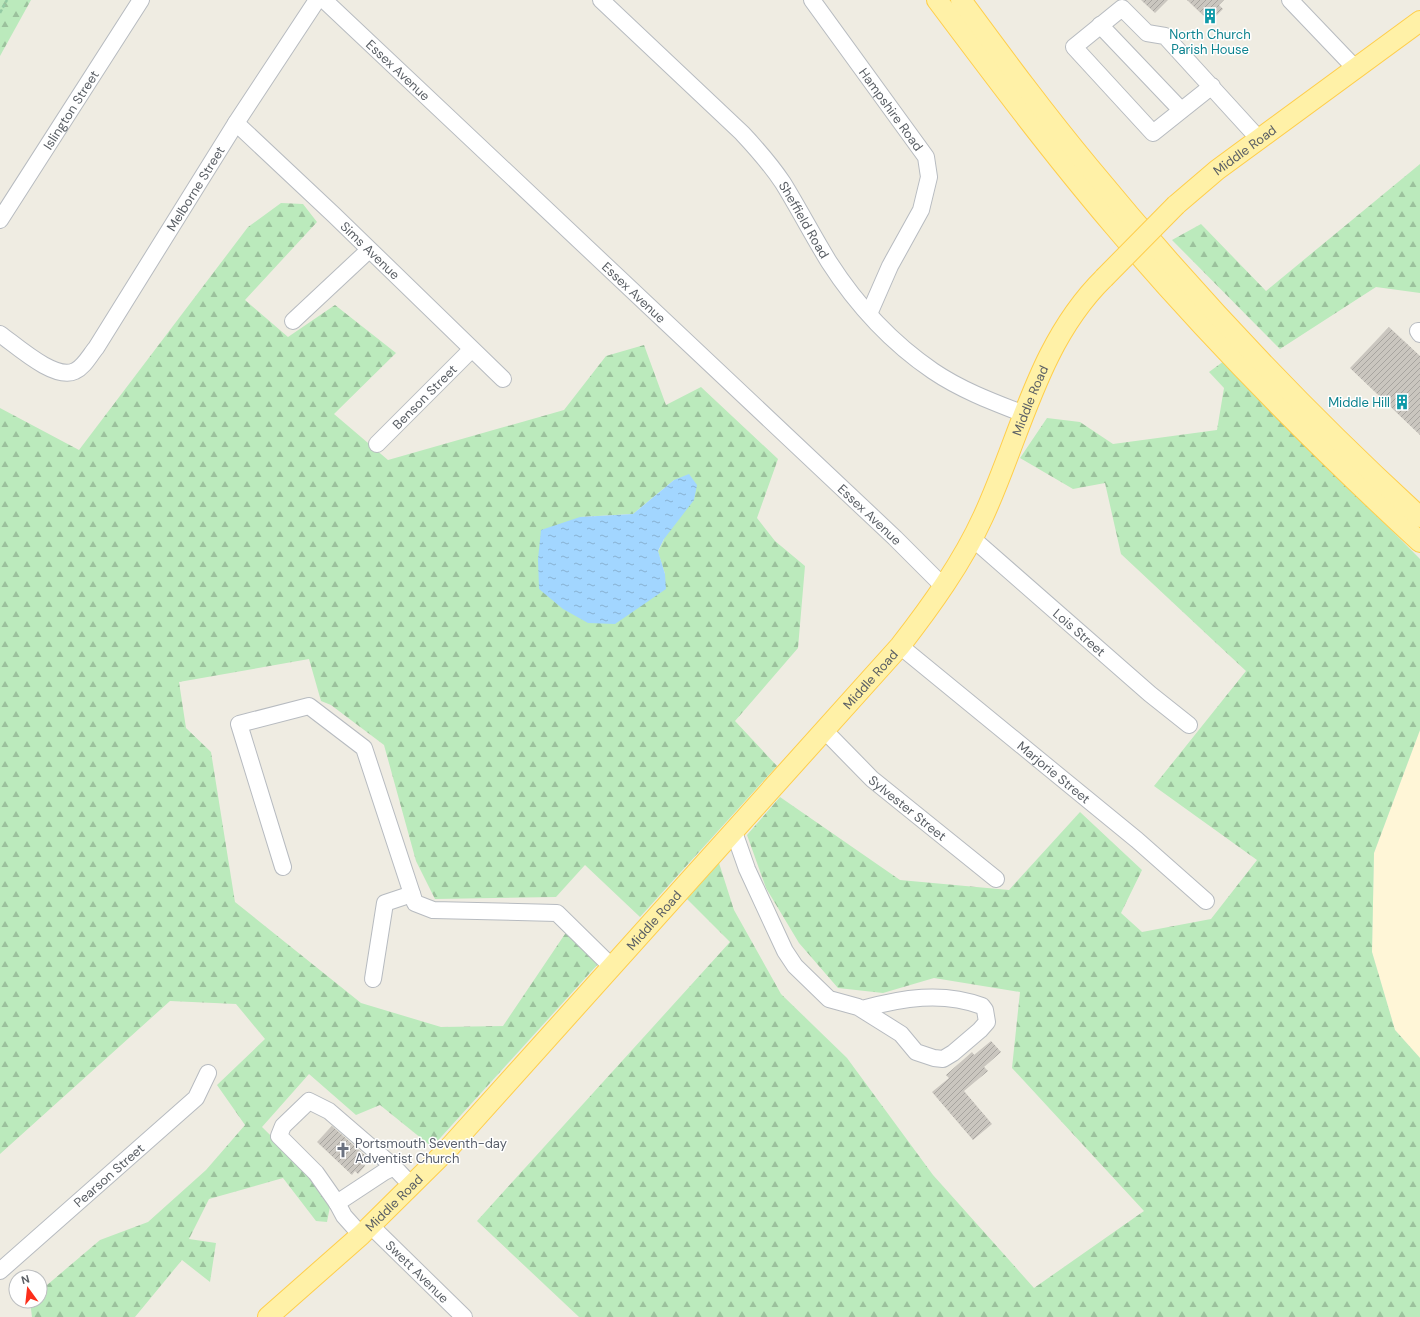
<svg xmlns="http://www.w3.org/2000/svg" width="1420" height="1317" viewBox="0 0 1420 1317" font-family="'DM Sans',sans-serif">
  <defs>
    <pattern id="forest-firs" width="22" height="20" patternUnits="userSpaceOnUse"><rect width="22" height="20" fill="#bbeabc"/><path d="M5 1l3.5 6h-7zM16 11l3.5 6h-7z" fill="#9bc19c"/></pattern>
    <pattern id="water-ripples" width="26" height="14" patternUnits="userSpaceOnUse"><rect width="26" height="14" fill="#a2d6ff"/><path d="M2 4q2-2 4 0t4 0M15 11q2-2 4 0t4 0" fill="none" stroke="#87b1d2"/></pattern>
    <pattern id="building-hatch" width="6" height="6" patternUnits="userSpaceOnUse"><rect width="6" height="6" fill="#cac6bf"/><path d="M-1 1l2-2M0 6l6-6M5 7l2-2" fill="none" stroke="#a7a49f"/></pattern>
  </defs>
  <rect width="100%" height="100%" fill="#efece2"/>
  <path fill="#fff6d7" d="M 1420,730 L 1420,1058 L 1395,1030 L 1372,952 L 1374,853 Z"/>
  <g fill="url(#forest-firs)" fill-rule="evenodd">
    <path d="M 0,0 L 31,0 L 0,56 Z"/>
    <path d="M 1420,164 L 1420,293 L 1376,287 L 1280,349 L 1172,240 L 1201,224 L 1266,291 Z"/>
    <path d="M 281,203 L 303,204 L 317,222 L 245,300 L 288,337 L 335,305 L 396,353 L 334,414 L 388,460 L 564,410 L 606,356 L 644,345 L 666,405 L 701,387 L 778,459 L 757,518 L 775,541 L 805,566 L 798,648 L 735,721 L 777,766 L 640,917 L 585,865 L 556,897 L 435,899 L 416,861 L 384,745 L 331,705 L 321,701 L 309,659 L 179,682 L 186,728 L 211,752 L 235,902 L 361,1003 L 441,1027 L 503,1026 L 567,931 L 608,953 L 432,1147 L 380,1105 L 356,1115 L 309,1074 L 262,1127 L 332,1196 L 327,1222 L 316,1221 L 283,1178 L 209,1199 L 189,1239 L 216,1243 L 210,1282 L 182,1260 L 135,1317 L 32,1317 L 30,1301 L 40,1301 L 40,1291 L 100,1240 L 148,1222 L 206,1170 L 245,1125 L 217,1085 L 265,1039 L 236,1004 L 170,1001 L 0,1154 L 0,408 L 79,450 L 248,227 ZM 674,480 L 664,539 L 658,552 L 665,574 L 580,517 L 633,514 Z"/>
    <path d="M 1224,361 L 1420,559 L 1420,730 L 1374,853 L 1372,952 L 1395,1030 L 1420,1058 L 1420,1317 L 579,1317 L 477,1221 L 730,942 L 687,899 L 719,863 L 734,910 L 781,994 L 847,1058 L 933,1175 L 1034,1288 L 1144,1211 L 1012,1068 L 1020,992 L 934,978 L 883,993 L 838,988 L 799,943 L 766,888 L 747,835 L 780,797 L 900,880 L 1009,890 L 1080,812 L 1142,870 L 1121,913 L 1142,932 L 1211,919 L 1257,860 L 1154,786 L 1246,671 L 1121,554 L 1105,483 L 1073,489 L 1020,458 L 1047,418 L 1080,422 L 1113,444 L 1217,430 L 1224,388 L 1209,372 Z"/>
  </g>
  <path fill="url(#water-ripples)" d="M 689,474 L 697,485 L 694,500 L 664,539 L 658,551 L 665,574 L 666,589 L 615,624 L 588,623 L 563,609 L 539,589 L 538,559 L 541,530 L 580,517 L 633,514 L 674,480 Z"/>
  <g fill="url(#building-hatch)">
    <path d="M 1141,0 L 1168,0 L 1155,13 Z"/>
    <path d="M 1187,0 L 1224,0 L 1219,5 L 1223,9 L 1210,22 Z"/>
    <path d="M 1389,327 L 1420,356 L 1420,435 L 1350,368 Z"/>
    <path d="M 991,1041 L 1001,1052 L 984,1067 L 988,1071 L 964,1091 L 992,1124 L 973,1140 L 932,1092 L 949,1078 L 946,1075 L 972,1052 L 974,1055 Z"/>
    <path d="M 332,1126 L 368,1158 L 363,1163 L 365,1166 L 358,1174 L 355,1171 L 352,1175 L 317,1142 Z"/>
  </g>
  <g fill="none" stroke-linecap="round" stroke-linejoin="round">
    <defs>
      <g id="minor">
        <path id="s1" d="M 324,0 L 895,538 L 943,586"/>
        <path id="s2" d="M 601,0 L 742,133 C 757,149 771,165 783,183 C 799,209 813,236 829,262 C 856,304 892,343 933,371 C 961,390 993,402 1024,414"/>
        <path id="s3" d="M 812,0 L 926,157 L 929,177 L 921,210 L 890,266 L 869,314"/>
        <path d="M 1290,0 L 1355,68"/>
        <path d="M 1100,25 L 1181,110"/>
        <path d="M 1212,86 L 1153,133 L 1074,47 L 1122,8 L 1147,33 L 1165,36 L 1259,139"/>
        <path id="s4" d="M 236,123 L 334,215 L 503,379"/>
        <path id="s5" d="M 0,220 L 141,0"/>
        <path d="M 293,321 L 369,250"/>
        <path d="M 1420,331 L 1418,331 L 1420,334"/>
        <path id="s6" d="M 0,334 C 17,346 55,381 75,371 C 84,367 90,355 96,348 L 236,123 L 317,0"/>
        <path id="s7" d="M 377,444 L 471,350"/>
        <path id="s8" d="M 972,538 L 1150,694 L 1189,725"/>
        <path id="s9" d="M 900,646 L 1137,840 L 1206,901"/>
        <path id="s10" d="M 825,731 L 872,779 L 996,879"/>
        <path d="M 734,832 L 747,869 L 785,951 L 795,966 L 829,999 L 858,1007 L 901,1034 L 916,1052 L 934,1058 L 943,1059 L 953,1053 L 980,1030 L 987,1022 L 985,1010 L 982,1006 C 942,991 902,998 862,1009"/>
        <path d="M 283,867 L 239,724 L 309,706 L 364,748 L 415,903 L 433,910 L 557,913 L 611,966"/>
        <path d="M 373,979 L 385,903 L 412,894"/>
        <path d="M 337,1203 L 384,1172 L 394,1167 L 412,1186"/>
        <path id="s11" d="M 371,1226 L 464,1317"/>
        <path d="M 361,1235 L 344,1216 L 337,1203 L 316,1173 L 279,1136 L 283,1126 L 309,1101 L 329,1111 L 394,1167"/>
        <path id="s12" d="M 0,1271 L 196,1098 L 208,1073"/>
      </g>
      <g id="major">
        <path d="M 937,0 C 994,76 1051,152 1113,225 C 1208,337 1312,442 1420,542"/>
        <path d="M 961,0 C 1003,57 1045,114 1090,168 C 1192,292 1302,409 1420,517"/>
        <path id="s13" d="M 1176,205 L 1217,170 L 1420,21"/>
        <path id="s14" d="M 268,1317 L 361,1235 L 448,1149 L 900,646 C 931,606 962,563 983,517 C 1021,435 1038,343 1104,278"/>
      </g>
    </defs>
    <use href="#minor" stroke="#b7bbc0" stroke-width="18"/>
    <use href="#major" stroke="#ffce4b" stroke-width="22"/>
    <path stroke="#94cba4" stroke-width="2.5" stroke-dasharray="4 2" stroke-linecap="butt" d="M 0,13 L 7,0"/>
    <use href="#minor" stroke="#fff" stroke-width="16"/>
    <use href="#major" stroke="#fff1a7" stroke-width="20"/>
    <defs>
      <path id="major-bridge" d="M 1104,278 L 1176,205"/>
    </defs>
    <use href="#major-bridge" stroke="#ffce4b" stroke-width="22" stroke-linecap="butt"/>
    <use href="#major-bridge" stroke="#fff1a7" stroke-width="20"/>
  </g>
  <defs>
    <symbol id="building-bare" viewBox="-9 -9 18 18"><path d="M-4-6H4V6H1V3H-1V6H-4ZM-2.5-4.3h1.7v1.8h-1.7ZM.8-4.3h1.7v1.8H.8ZM-2.5-1h1.7V.8h-1.7ZM.8-1h1.7V.8H.8Z" fill="#0f9aa8" stroke="#fff" stroke-width="2.5" paint-order="stroke"/></symbol>
    <symbol id="church-bare" viewBox="-9 -9 18 18"><path d="M-1.2-6h2.4v3.5h3.3v2.4h-3.3V6h-2.4V-.1h-3.3v-2.4h3.3Z" fill="#6b7280" stroke="#fff" stroke-width="2.5" paint-order="stroke"/></symbol>
  </defs>
  <g fill-rule="evenodd">
    <use href="#building-bare" x="1199" y="5" width="22" height="22"/>
    <use href="#building-bare" x="1391" y="391" width="22" height="22"/>
    <use href="#church-bare" x="332" y="1139" width="22" height="22"/>
  </g>
  <g text-anchor="middle" dominant-baseline="central" stroke-width="3" stroke-linejoin="round" paint-order="stroke">
    <g font-size="13" fill="#0d838f" stroke="#fff">
      <text x="1210" y="34">North Church<tspan x="1210" dy="15">Parish House</tspan></text>
      <text x="1390" y="402" text-anchor="end">Middle Hill</text>
    </g>
    <g font-size="13" fill="#5a5f65" stroke="#fff">
      <text stroke="none"><textPath href="#s1" startOffset="102">Essex Avenue</textPath></text>
      <text stroke="none"><textPath href="#s3" startOffset="135">Hampshire Road</textPath></text>
      <text stroke="none"><textPath href="#s5" startOffset="131">Islington Street</textPath></text>
      <text stroke="none"><textPath href="#s13" startOffset="88">Middle Road</textPath></text>
      <text stroke="none"><textPath href="#s6" startOffset="306">Melborne Street</textPath></text>
      <text stroke="none"><textPath href="#s2" startOffset="301">Sheffield Road</textPath></text>
      <text stroke="none"><textPath href="#s4" startOffset="185">Sims Avenue</textPath></text>
      <text stroke="none"><textPath href="#s1" startOffset="426">Essex Avenue</textPath></text>
      <text stroke="none"><textPath href="#s7" startOffset="67">Benson Street</textPath></text>
      <text stroke="none"><textPath href="#s14" startOffset="1202">Middle Road</textPath></text>
      <text stroke="none"><textPath href="#s1" startOffset="750">Essex Avenue</textPath></text>
      <text stroke="none"><textPath href="#s8" startOffset="143">Lois Street</textPath></text>
      <text stroke="none"><textPath href="#s14" startOffset="878">Middle Road</textPath></text>
      <text stroke="none"><textPath href="#s9" startOffset="199">Marjorie Street</textPath></text>
      <text stroke="none"><textPath href="#s10" startOffset="113">Sylvester Street</textPath></text>
      <text stroke="none"><textPath href="#s14" startOffset="554">Middle Road</textPath></text>
      <text stroke="none"><textPath href="#s12" startOffset="145">Pearson Street</textPath></text>
      <text stroke="none"><textPath href="#s14" startOffset="170">Middle Road</textPath></text>
      <text stroke="none"><textPath href="#s11" startOffset="65">Swett Avenue</textPath></text>
    </g>
    <g font-size="13" fill="#5b616d" stroke="#fff" text-anchor="start">
      <text x="355" y="1143">Portsmouth Seventh-day<tspan x="355" dy="15">Adventist Church</tspan></text>
    </g>
  </g>
  <g transform="translate(28 1289) rotate(345)"><circle r="19" fill="#ffffff" stroke="#bdbfc1"/>
  <path d="M0-3L7 15L0 10L-7 15Z" fill="#fc2e1b"/>
  <text y="-6" font-size="11" font-weight="bold" text-anchor="middle" fill="#5a5f65">N</text>
  </g>
</svg>
